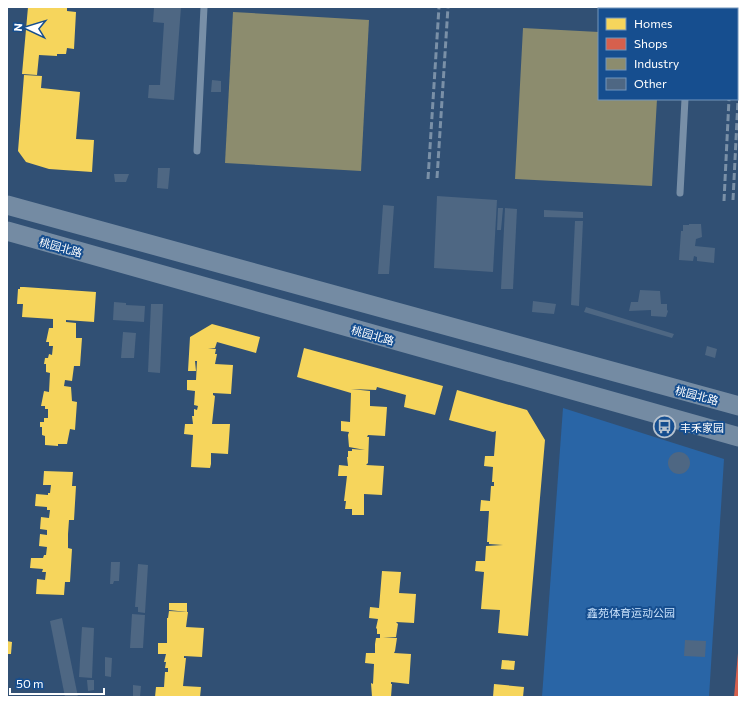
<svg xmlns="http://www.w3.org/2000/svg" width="746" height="704" viewBox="0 0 746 704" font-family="Commissioner,'Noto Sans SC',sans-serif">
  <rect width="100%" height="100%" fill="#315074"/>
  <path fill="#2965a6" d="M 563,408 L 724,459 L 709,697 L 542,697 Z"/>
  <g fill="#f6d55c">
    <path d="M 28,7 L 67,7 L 67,11 L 76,12 L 74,49 L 67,48 L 66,54 L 57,54 L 57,56 L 39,55 L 37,75 L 22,74 Z"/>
    <path d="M 24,75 L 42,76 L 41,88 L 80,92 L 76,139 L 94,140 L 92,172 L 49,169 L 26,162 L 18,151 Z"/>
    <path d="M 20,287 L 24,287 L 23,293 L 24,287 L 96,292 L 94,322 L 66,320 L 66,322 L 76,323 L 76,338 L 82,338 L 80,366 L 74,366 L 72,381 L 65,380 L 64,386 L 71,387 L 72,401 L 77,402 L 75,430 L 70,429 L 67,444 L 58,444 L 58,446 L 45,445 L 45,436 L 42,435 L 42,427 L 40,427 L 40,422 L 44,422 L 44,418 L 48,418 L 48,409 L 45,409 L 45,406 L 41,406 L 44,391 L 49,392 L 50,373 L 46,372 L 46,364 L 44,364 L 45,358 L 48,358 L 49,354 L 52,355 L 53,346 L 49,346 L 49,342 L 46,342 L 49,328 L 53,328 L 53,319 L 22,317 L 23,304 L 17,304 L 18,289 L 20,289 Z"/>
    <path d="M 212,324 L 260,337 L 256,353 L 217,342 L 215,348 L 208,348 L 216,349 L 215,354 L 217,354 L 215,364 L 233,365 L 231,394 L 213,393 L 213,395 L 215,396 L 212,424 L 230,424 L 228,454 L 211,453 L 211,464 L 210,468 L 191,467 L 193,435 L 184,434 L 185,424 L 193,424 L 192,416 L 194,416 L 194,409 L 197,410 L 198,406 L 194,405 L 195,391 L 187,390 L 187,380 L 196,380 L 197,361 L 195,361 L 196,371 L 188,371 L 190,337 Z"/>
    <path d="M 304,348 L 443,386 L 435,415 L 404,407 L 406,395 L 377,387 L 376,390 L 351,389 L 370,391 L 370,406 L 387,407 L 385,436 L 368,435 L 367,437 L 369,437 L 368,463 L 366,465 L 384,466 L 382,495 L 364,494 L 364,510 L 355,510 L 364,510 L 364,515 L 352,515 L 352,509 L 345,509 L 346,501 L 344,501 L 347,476 L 338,476 L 339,465 L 348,466 L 347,457 L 348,457 L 348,451 L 352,451 L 352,449 L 365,450 L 349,447 L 348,435 L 349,432 L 341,431 L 341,421 L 350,422 L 351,393 L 297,377 Z"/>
    <path d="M 457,390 L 527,410 L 545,440 L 528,636 L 498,633 L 500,610 L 481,609 L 484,572 L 475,571 L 476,561 L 485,561 L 486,546 L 503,545 L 489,544 L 489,542 L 487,542 L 489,511 L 480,511 L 481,500 L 490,501 L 491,486 L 494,486 L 494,482 L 492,482 L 493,467 L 484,466 L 485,456 L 494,456 L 496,431 L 493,432 L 449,420 Z"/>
    <path d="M 44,471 L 73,472 L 72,486 L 76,486 L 74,520 L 69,520 L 68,534 L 68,548 L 72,549 L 70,582 L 65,582 L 64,595 L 36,594 L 37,579 L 45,580 L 46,572 L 42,572 L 43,569 L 30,568 L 31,558 L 43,558 L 44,555 L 46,555 L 47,547 L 39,546 L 40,534 L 47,535 L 47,530 L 40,529 L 41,517 L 49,518 L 50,510 L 47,510 L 47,507 L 35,506 L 36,494 L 48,495 L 48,493 L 50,493 L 51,485 L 43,485 Z"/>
    <path d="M 382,571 L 401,572 L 399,593 L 416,594 L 414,623 L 396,622 L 398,624 L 396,637 L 383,637 L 397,638 L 395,651 L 394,653 L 411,654 L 409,684 L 391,682 L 391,684 L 392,684 L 391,697 L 372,697 L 371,683 L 373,684 L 374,664 L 365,663 L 366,653 L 375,653 L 375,644 L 376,638 L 380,638 L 380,634 L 377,634 L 377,629 L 376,628 L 378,619 L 369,618 L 370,607 L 379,608 Z"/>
    <path d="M 169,603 L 187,603 L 187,612 L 169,610 Z"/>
    <path d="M 169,611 L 188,612 L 186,627 L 204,628 L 202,657 L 184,656 L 184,658 L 186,658 L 183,686 L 201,687 L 200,697 L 155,697 L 156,687 L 164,687 L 165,672 L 168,672 L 168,668 L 165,668 L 166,662 L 164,662 L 166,654 L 158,654 L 158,643 L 167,643 L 167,618 L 168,618 Z"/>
    <path d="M 7,641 L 12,642 L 11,654 L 7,654 Z"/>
    <path d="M 502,660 L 515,661 L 514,670 L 501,669 Z"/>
    <path d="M 494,684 L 524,687 L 523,697 L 493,697 Z"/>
  </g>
  <path fill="#d6604d" d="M 738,653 L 739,697 L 734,697 Z"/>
  <g fill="#8c8c6e">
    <path d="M 233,12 L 369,20 L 361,171 L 225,163 Z"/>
    <path d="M 523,28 L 599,32 L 599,99 L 657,99 L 652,186 L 515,179 Z"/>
  </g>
  <g fill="#4e6783">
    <path d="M 165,7 L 181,7 L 174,100 L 148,98 L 149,85 L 160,85 L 164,23 L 153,22 L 154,8 L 165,8 Z"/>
    <path d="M 212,80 L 221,81 L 221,92 L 211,92 Z"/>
    <path d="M 158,168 L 170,168 L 168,189 L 157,188 Z"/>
    <path d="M 114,174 L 129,174 L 126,182 L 115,182 Z"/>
    <path d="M 437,196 L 497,200 L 493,272 L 434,268 Z"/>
    <path d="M 383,205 L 394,206 L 389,274 L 378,274 Z"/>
    <path d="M 498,208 L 503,208 L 501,230 L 497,230 Z"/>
    <path d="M 505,208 L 517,209 L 513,289 L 501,289 Z"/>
    <path d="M 544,210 L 583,212 L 583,218 L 544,217 Z"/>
    <path d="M 575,221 L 583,221 L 579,306 L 571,305 Z"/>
    <path d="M 689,224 L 701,224 L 702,237 L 696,239 L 695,246 L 715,248 L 714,263 L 697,261 L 697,257 L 694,256 L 693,261 L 679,260 L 681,231 L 683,231 L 683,225 L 689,225 Z"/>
    <path d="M 640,290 L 660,291 L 661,304 L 667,304 L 667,310 L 668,311 L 666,317 L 651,316 L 651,310 L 629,311 L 631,302 L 638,302 Z"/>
    <path d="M 533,301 L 556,304 L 554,314 L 532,312 Z"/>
    <path d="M 114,302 L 126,303 L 126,305 L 145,306 L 144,322 L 113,320 Z"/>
    <path d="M 151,304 L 163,304 L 160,373 L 148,372 Z"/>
    <path d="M 586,307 L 674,334 L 672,338 L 584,312 Z"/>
    <path d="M 123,332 L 136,333 L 134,358 L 121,358 Z"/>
    <path d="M 707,346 L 717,349 L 715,358 L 705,355 Z"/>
    <circle cx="679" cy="463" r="11"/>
    <path d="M 111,562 L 120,562 L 119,581 L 114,581 L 113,584 L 110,584 Z"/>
    <path d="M 138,564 L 148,565 L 145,613 L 138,612 L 138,607 L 135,607 Z"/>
    <path d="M 132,614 L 145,615 L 143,648 L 130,648 Z"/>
    <path d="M 62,618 L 78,697 L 65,697 L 50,621 Z"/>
    <path d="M 82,627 L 94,628 L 92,678 L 79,677 Z"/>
    <path d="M 685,640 L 706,641 L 705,657 L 684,656 Z"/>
    <path d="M 105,657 L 112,658 L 111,677 L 105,676 Z"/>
    <path d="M 87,680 L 94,680 L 94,690 L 88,691 Z"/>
    <path d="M 133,685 L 141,686 L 140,697 L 133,697 Z"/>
  </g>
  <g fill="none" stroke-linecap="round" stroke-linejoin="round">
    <g stroke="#788fa7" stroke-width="7">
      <path d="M 689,9 L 689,7"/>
      <path d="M 197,151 L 204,7"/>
      <path d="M 680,193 L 685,99"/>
    </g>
    <g stroke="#748ba3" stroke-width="19">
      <path d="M 7,205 L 739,406"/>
      <path d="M 7,231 L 739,437"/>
    </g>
    <g stroke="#7a90a7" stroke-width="3" stroke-dasharray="7 3" stroke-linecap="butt">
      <path d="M 733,9 L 733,7"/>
      <path d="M 437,178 L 448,7"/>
      <path d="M 428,179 L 439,7"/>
      <path d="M 733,200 L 739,80"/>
      <path d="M 724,201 L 729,99"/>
    </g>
  </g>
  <defs>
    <symbol id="bus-ring" viewBox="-11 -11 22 22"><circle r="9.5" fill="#164e8f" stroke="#b7c2ce" stroke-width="1.5"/><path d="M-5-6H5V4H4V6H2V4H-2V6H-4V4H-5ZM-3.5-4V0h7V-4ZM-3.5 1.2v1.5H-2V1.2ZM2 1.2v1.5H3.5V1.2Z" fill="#b7c2ce"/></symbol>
  </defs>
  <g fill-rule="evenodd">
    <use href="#bus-ring" x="652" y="414" width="25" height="25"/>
  </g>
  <g text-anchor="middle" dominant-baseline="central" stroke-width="4" stroke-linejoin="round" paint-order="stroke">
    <g font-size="11" fill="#fff" stroke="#164e8f">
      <text transform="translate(61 247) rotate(16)">桃园北路</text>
      <text transform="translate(373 335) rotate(16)">桃园北路</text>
      <text transform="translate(697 395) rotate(15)">桃园北路</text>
    </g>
    <g font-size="11" fill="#fff" stroke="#164e8f" text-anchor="start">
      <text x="680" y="427">丰禾家园</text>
    </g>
    <g font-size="11" fill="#c8e1fb" stroke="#164e8f">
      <text x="631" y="612">鑫苑体育运动公园</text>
    </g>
  </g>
  <rect width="746" height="704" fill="none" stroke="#ffffff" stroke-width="16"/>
  <rect x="598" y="8" width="140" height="92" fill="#164e8f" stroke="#7395bc"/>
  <rect x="606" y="18" width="20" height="12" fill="#f6d55c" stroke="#7395bc"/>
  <text x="634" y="28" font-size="12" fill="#ffffff">Homes</text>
  <rect x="606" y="38" width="20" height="12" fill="#d6604d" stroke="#7395bc"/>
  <text x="634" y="48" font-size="12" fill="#ffffff">Shops</text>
  <rect x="606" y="58" width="20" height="12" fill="#8c8c6e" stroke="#7395bc"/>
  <text x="634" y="68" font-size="12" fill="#ffffff">Industry</text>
  <rect x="606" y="78" width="20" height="12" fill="#4e6783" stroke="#7395bc"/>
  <text x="634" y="88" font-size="12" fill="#ffffff">Other</text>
  <g transform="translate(28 28) rotate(274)" stroke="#164e8f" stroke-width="3" paint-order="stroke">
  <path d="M0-3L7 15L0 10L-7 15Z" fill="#ffffff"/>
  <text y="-6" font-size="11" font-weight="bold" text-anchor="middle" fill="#ffffff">N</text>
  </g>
  <path d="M10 688v6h94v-6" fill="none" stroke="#ffffff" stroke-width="2"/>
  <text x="16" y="688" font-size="12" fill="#ffffff" stroke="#164e8f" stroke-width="3" paint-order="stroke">50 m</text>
</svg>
